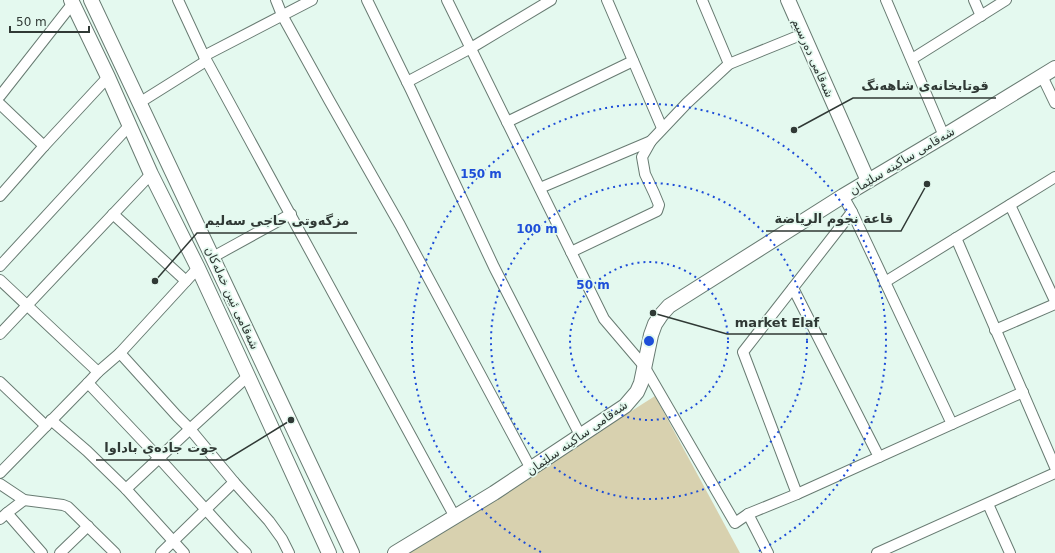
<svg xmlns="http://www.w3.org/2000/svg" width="1055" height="553" viewBox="0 0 1055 553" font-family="'DejaVu Sans','Noto Naskh Arabic',sans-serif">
  <rect width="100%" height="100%" fill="#e4f9ef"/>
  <path fill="#d8d1af" d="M 655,396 L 740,553 L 409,553 Z"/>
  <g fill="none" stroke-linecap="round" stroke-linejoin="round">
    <defs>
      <g id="street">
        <path d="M 178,0 L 204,56 L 455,517"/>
        <path d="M 276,0 L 282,15 L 329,100 L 400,225 L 531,469"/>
        <path d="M 367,0 L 411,90 L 494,267 L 580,435"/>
        <path d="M 447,0 L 604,319 L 644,366 L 735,523 L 748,514 L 797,494 L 1023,392"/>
        <path d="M 607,0 L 662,128"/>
        <path d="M 702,0 L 729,64"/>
        <path d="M 886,0 L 944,136"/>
        <path d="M 974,0 L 981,16"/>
        <path d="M 204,56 L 312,0"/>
        <path d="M 912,59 L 1006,0"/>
        <path d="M 1042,76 L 1055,103"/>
        <path d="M 407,82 L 471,48 L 551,0"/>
        <path d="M 0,96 L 73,3"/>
        <path d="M 139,103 L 206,61"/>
        <path d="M 0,104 L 44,146"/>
        <path d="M 507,122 L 633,61"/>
        <path d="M 540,188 L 651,141 L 687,103 L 729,64 L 803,34"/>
        <path d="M 0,196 L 44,146 L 108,77"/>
        <path d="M 843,196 L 852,212 L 952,424"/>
        <path d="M 1010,205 L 1055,301"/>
        <path d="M 113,214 L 186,281"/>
        <path d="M 956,238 L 1055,467"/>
        <path d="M 571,252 L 657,211 L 659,205 L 654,193 L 645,174 L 642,157 L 651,141"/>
        <path d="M 213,257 L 291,214"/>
        <path d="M 0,266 L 129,126"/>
        <path d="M 0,280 L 98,372"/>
        <path d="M 885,282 L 1055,177"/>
        <path d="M 793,288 L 879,457"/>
        <path d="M 995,330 L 1055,304"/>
        <path d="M 0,334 L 151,174"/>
        <path d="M 120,353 L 177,416 L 190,429 L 234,482 L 269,521 L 282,539 L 289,553"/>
        <path d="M 0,382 L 46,426"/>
        <path d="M 88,383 L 159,458 L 237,544 L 246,553"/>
        <path d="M 51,420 L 87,451 L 126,489 L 184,553"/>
        <path d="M 0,473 L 88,383 L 98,372 L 120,353 L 198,268"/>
        <path d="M 0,484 L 24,500 L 63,505 L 68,507 L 115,553"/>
        <path d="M 126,489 L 190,429 L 248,376"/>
        <path d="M 797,494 L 743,352 L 852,212"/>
        <path d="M 988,504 L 1010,553"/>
        <path d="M 7,513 L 42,553"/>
        <path d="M 748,514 L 768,553"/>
        <path d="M 0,519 L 7,513 L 24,500"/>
        <path d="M 60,553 L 88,526"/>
        <path d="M 161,553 L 234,482"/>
        <path d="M 877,553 L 1055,473"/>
      </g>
      <g id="secondary">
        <path d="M 71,0 L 108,77 L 151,174 L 198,268 L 248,376 L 329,553"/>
        <path d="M 91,0 L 352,553"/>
        <path d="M 788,0 L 868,181"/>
        <path d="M 395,553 L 494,493 L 625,406 L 637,392 L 641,383 L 651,335 L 655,324 L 661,315 L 669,306 L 843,196 L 944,136 L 1055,68"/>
      </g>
    </defs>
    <use href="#street" stroke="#687b72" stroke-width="12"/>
    <use href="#secondary" stroke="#687b72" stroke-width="16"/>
    <use href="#street" stroke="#fff" stroke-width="10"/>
    <use href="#secondary" stroke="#fff" stroke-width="14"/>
  </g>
  <g fill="none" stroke="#1d4ed8" stroke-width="2" stroke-dasharray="2 4">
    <circle cx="649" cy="341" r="79"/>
    <circle cx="649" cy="341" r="158"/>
    <path d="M541 552A237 237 0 1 1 757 552"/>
  </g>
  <g text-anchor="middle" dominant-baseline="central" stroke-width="3.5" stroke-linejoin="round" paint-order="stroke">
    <g font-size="12" fill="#303935" stroke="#e4f9ef">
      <text transform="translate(813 58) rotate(66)">شەقامی دەرسیم</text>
      <text transform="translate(902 161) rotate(-31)">شەقامی ساکینە سلێمان</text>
      <text transform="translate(232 298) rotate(65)">شەقامی ئیبن خەلەکان</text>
      <text transform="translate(577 438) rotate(-35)">شەقامی ساکینە سلێمان</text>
    </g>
  </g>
  <circle cx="649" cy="341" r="6" fill="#1d4ed8" stroke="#e4f9ef" stroke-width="2"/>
  <g font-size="12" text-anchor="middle" font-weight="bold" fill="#1d4ed8" stroke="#e4f9ef" stroke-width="3.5" stroke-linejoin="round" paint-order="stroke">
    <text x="481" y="178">150 m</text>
    <text x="537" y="233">100 m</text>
    <text x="593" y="289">50 m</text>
  </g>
  <path fill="none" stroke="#303935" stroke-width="1.5" d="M794 130L853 98H996M927 184L901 231H766M155 281L197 233H357M653 313L727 334H827M291 420L226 460H96"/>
  <g fill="#303935" stroke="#e4f9ef" stroke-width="1.5">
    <circle cx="794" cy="130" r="4"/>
    <circle cx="927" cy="184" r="4"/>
    <circle cx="155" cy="281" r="4"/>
    <circle cx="653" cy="313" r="4"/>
    <circle cx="291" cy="420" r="4"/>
  </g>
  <g font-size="13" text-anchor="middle" font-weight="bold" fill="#303935" stroke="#e4f9ef" stroke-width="3.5" stroke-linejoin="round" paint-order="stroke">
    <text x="925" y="90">قوتابخانەى شاهەنگ</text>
    <text x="834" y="223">قاعة نجوم الرياضة</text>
    <text x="277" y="225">مزگەوتی حاجی سەلیم</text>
    <text x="777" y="327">market Elaf</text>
    <text x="161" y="452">جوت جادەی باداوا</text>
  </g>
  <path d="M10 26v6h79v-6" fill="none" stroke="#303935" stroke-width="2"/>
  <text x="16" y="26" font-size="12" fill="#303935" stroke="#e4f9ef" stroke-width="3" paint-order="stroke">50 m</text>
</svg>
